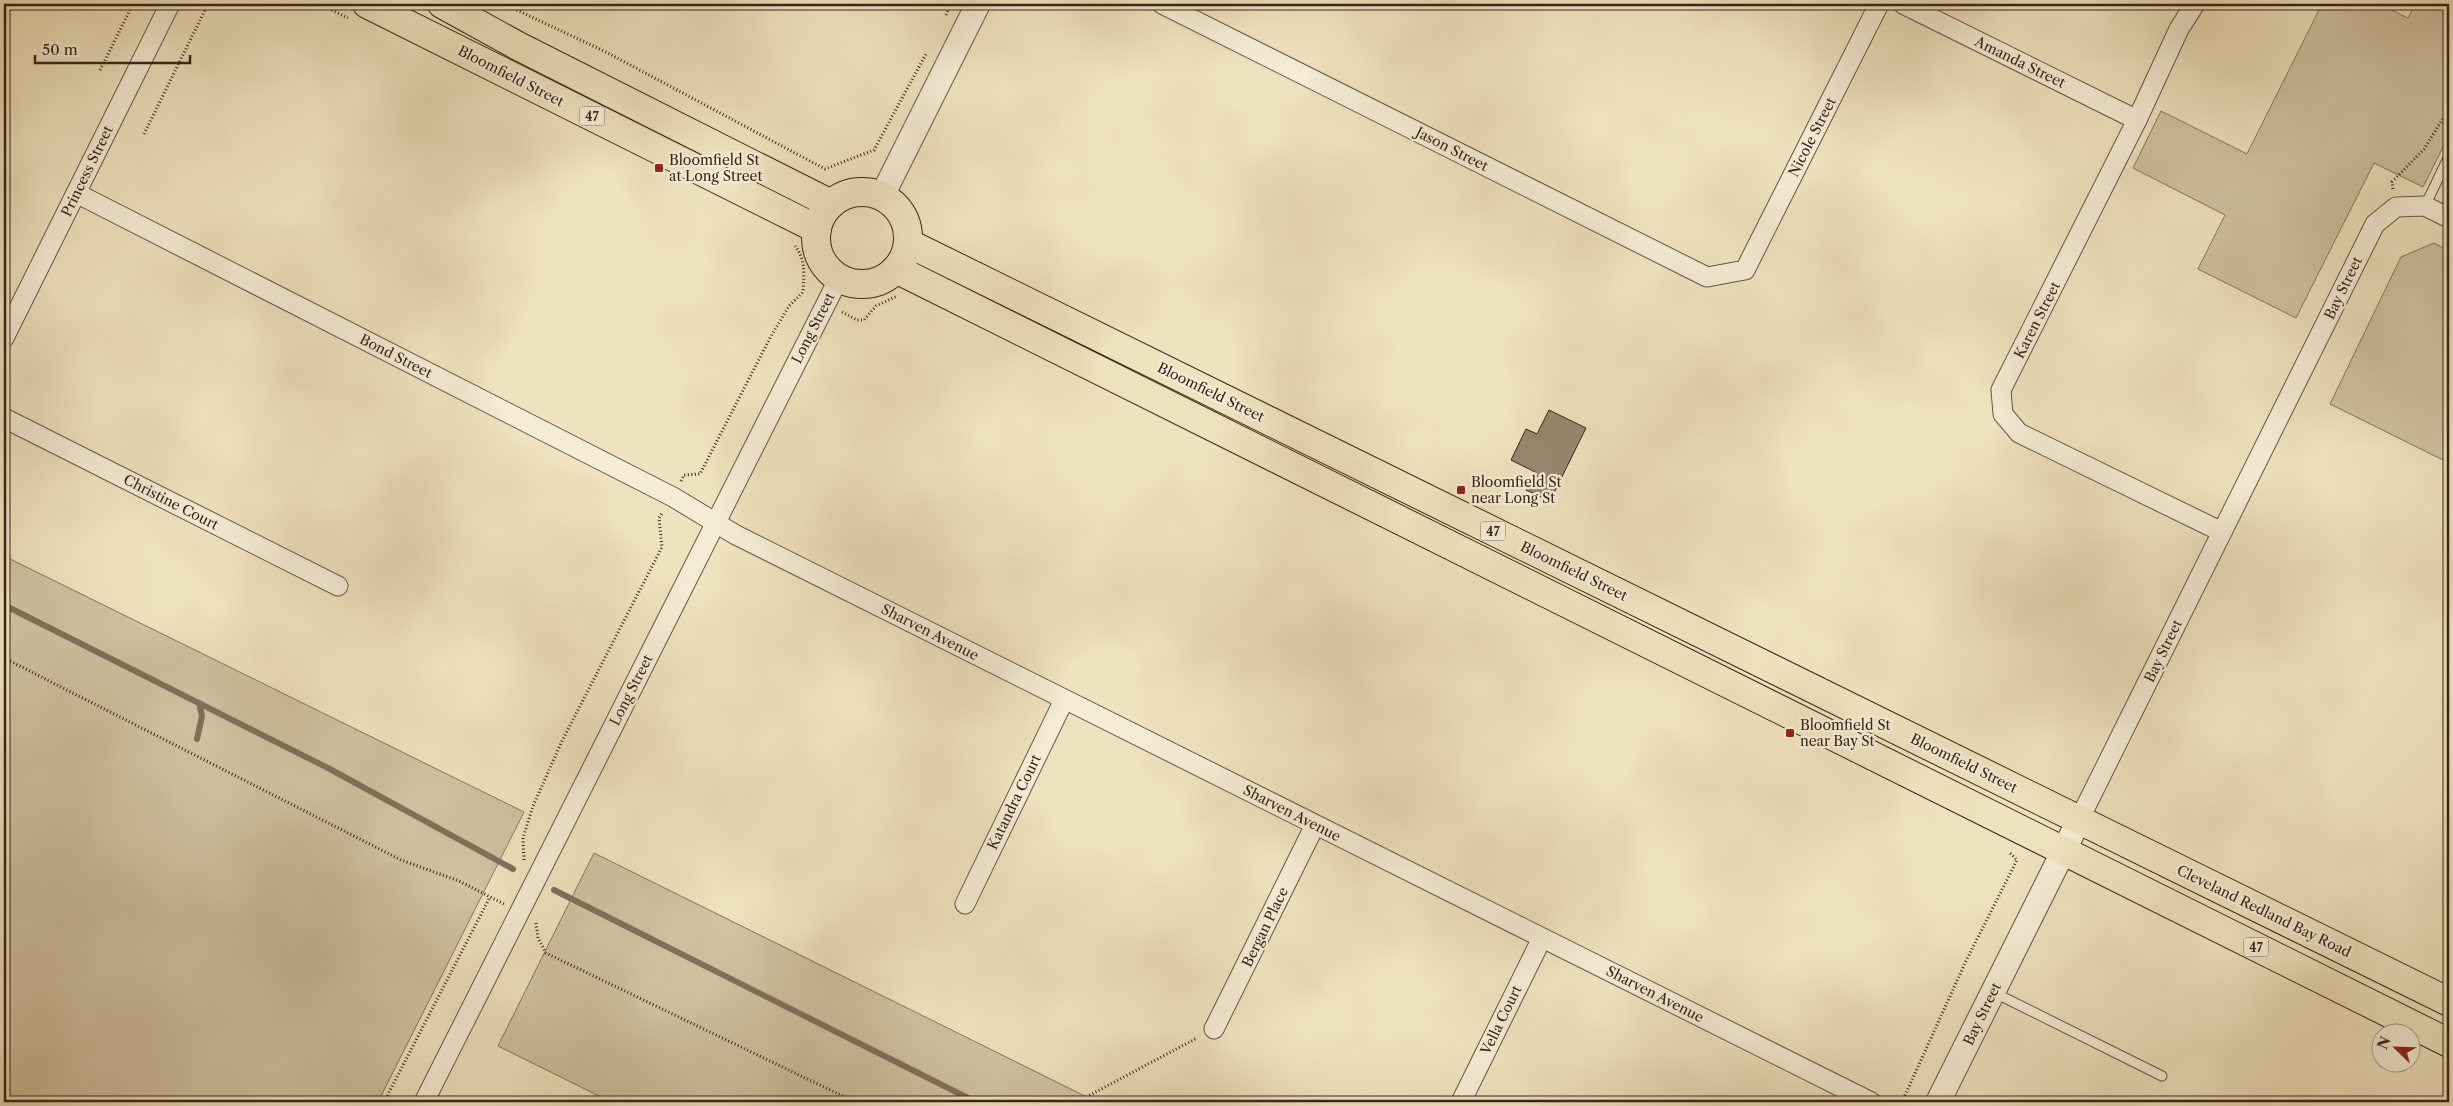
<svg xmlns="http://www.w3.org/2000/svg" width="2453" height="1106" viewBox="0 0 2453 1106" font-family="'Libre Caslon Text',serif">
  <rect width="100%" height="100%" fill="#efe2be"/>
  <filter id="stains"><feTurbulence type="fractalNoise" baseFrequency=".004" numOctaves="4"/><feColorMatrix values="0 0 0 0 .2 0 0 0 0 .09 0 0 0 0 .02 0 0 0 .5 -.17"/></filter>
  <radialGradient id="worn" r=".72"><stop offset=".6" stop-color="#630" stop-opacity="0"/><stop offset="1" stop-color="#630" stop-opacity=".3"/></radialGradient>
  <g fill="#d0c2a2" stroke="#84735e">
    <path d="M 2322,4 L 2379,4 L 2408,18 L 2415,4 L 2449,4 L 2449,135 L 2423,187 L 2374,163 L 2296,318 L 2198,269 L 2225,215 L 2133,168 L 2161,111 L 2247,154 Z"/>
    <path d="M 2434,243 L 2449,251 L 2449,463 L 2330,404 L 2401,257 Z"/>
    <path d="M 4,556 L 524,812 L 378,1102 L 4,1102 Z"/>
    <path d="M 594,853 L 1097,1102 L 611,1102 L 498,1046 Z"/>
  </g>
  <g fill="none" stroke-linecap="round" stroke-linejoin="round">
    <g stroke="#816f5c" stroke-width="6">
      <path d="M 4,605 L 328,768 L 513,869"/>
      <path d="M 197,739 L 202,716 L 199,703"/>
      <path d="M 554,890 L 976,1102"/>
    </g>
  </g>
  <path fill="#978770" stroke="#38241b" d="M 1549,410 L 1586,428 L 1550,501 L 1526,490 L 1535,472 L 1511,460 L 1526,429 L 1537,434 Z"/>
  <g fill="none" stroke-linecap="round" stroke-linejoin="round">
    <defs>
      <g id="service">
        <path d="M 2425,206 L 2449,156"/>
        <path d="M 1993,992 L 2162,1076"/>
      </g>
      <g id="minor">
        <path d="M 1162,4 L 1707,277 L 1745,270 L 1879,4"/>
        <path d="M 1903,4 L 2137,120"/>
        <path d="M 2195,4 L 2179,29 L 2137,120 L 2001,390 L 2003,414 L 2019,433 L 2222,532"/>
        <path d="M 76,193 L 673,497 L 736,535 L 1871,1102"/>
        <path d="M 4,338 L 170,4"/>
        <path d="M 4,418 L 338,586"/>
        <path d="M 2079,820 L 2375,224 L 2396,207 L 2425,206 L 2449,218"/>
        <path d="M 965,904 L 1064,700"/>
        <path d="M 1214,1029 L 1315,825"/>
        <path d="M 424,1102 L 839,278"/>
        <path d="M 1461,1102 L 1542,938"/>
      </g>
      <g id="tertiary">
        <path d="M 882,196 L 978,4"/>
        <path d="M 1938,1102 L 2079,820"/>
      </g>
      <g id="trunk">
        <path d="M 367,4 L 817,229"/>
        <path d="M 442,4 L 518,46 L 831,204"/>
        <circle cx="862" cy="238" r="46"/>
        <path d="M 908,243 L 2449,1002"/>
        <path d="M 896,269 L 2449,1043"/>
      </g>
    </defs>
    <use href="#service" stroke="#665444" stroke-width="11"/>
    <use href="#minor" stroke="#665444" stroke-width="21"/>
    <use href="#tertiary" stroke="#665444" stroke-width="26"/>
    <use href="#trunk" stroke="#38241b" stroke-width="30"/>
    <g stroke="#38241b" stroke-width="3" stroke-dasharray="1 2.5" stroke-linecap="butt">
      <path d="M 319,4 L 348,18"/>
      <path d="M 504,4 L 604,51 L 825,169 L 874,150 L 926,54"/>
      <path d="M 946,15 L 951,4"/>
      <path d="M 100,70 L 133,4"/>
      <path d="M 144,134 L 208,4"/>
      <path d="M 2393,189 L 2392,182 L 2424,149 L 2449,109"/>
      <path d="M 842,312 L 857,320 L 864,320 L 876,306 L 897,296"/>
      <path d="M 681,481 L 684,475 L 700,474 L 770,338 L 789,306 L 803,292 C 804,275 806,260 795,246"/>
      <path d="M 4,658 L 401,860 L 459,881 L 504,904"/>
      <path d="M 524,860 L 523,838 L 533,806 L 562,741 L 662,547 L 659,518 L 663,512"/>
      <path d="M 536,923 L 538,938 L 546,953 L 855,1102"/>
      <path d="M 384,1102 L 490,897"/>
      <path d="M 1077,1102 L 1197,1038"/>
      <path d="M 1902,1102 L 1966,961 L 2017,860 L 2009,852"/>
    </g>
    <use href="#service" stroke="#f5ecd5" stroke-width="9"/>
    <use href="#minor" stroke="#f5ecd5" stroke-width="19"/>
    <use href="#tertiary" stroke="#f5ecd5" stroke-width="24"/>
    <use href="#trunk" stroke="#efe2be" stroke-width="28"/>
  </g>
  <g fill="#8f2418" stroke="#f5ecd5" stroke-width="2">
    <rect x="654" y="163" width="10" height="10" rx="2.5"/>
    <rect x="1456" y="485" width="10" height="10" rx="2.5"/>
    <rect x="1785" y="728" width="10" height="10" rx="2.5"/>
  </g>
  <g text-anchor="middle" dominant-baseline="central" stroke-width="4.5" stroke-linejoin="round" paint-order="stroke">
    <g fill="#f5ecd5" stroke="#716053" stroke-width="1">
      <rect x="579.5" y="106.5" width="25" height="19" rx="4"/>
      <rect x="1480.5" y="521.5" width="25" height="19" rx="4"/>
      <rect x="2243.5" y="937.5" width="25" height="19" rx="4"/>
    </g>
    <g font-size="12" font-weight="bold" fill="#38241b">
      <text x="592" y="116">47</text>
      <text x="1493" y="531">47</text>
      <text x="2256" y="947">47</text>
    </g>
    <g font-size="14" fill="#38241b" stroke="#f5ecd5">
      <text transform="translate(2020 62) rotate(26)">Amanda Street</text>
      <text transform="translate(511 76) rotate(27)">Bloomfield Street</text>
      <text transform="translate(1812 137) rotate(-63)">Nicole Street</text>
      <text transform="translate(1452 149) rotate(27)">Jason Street</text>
      <text transform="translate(87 171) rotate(-64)">Princess Street</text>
      <text transform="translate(2343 288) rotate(-64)">Bay Street</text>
      <text transform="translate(2037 320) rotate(-63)">Karen Street</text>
      <text transform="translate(813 328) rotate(-63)">Long Street</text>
      <text transform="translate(396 356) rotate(27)">Bond Street</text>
      <text transform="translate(1211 392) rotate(26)">Bloomfield Street</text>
      <text transform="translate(171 502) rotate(27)">Christine Court</text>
      <text transform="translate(1574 571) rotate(26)">Bloomfield Street</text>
      <text transform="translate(930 632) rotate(27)">Sharven Avenue</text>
      <text transform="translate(2163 651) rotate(-64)">Bay Street</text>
      <text transform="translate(631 690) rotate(-63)">Long Street</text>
      <text transform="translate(1964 763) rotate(26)">Bloomfield Street</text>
      <text transform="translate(1014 802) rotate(-64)">Katandra Court</text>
      <text transform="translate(1292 813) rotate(27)">Sharven Avenue</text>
      <text transform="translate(2264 911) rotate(26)">Cleveland Redland Bay Road</text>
      <text transform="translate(1265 927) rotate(-64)">Bergan Place</text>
      <text transform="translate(1655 994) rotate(27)">Sharven Avenue</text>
      <text transform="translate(1982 1014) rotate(-64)">Bay Street</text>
      <text transform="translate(1501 1020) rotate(-64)">Vella Court</text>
    </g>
    <g font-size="14" fill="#38241b" stroke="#f5ecd5" text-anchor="start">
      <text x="669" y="160">Bloomfield St<tspan x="669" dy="16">at Long Street</tspan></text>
      <text x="1471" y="482">Bloomfield St<tspan x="1471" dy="16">near Long St</tspan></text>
      <text x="1800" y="725">Bloomfield St<tspan x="1800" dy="16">near Bay St</tspan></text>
    </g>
  </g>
  <rect width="2453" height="1106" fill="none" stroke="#efe2be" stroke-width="20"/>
  <rect x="5" y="5" width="2443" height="1096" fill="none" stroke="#38241b" stroke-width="2.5"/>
  <rect x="10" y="10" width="2433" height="1086" fill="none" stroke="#38241b"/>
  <g transform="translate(2396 1048) rotate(293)"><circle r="24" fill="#f5ecd5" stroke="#a99c8b"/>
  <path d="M0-4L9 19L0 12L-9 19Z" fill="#8f2418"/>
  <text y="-8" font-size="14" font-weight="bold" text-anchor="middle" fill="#38241b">N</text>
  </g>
  <path d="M35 55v8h155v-8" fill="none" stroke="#38241b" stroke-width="2.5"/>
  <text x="42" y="55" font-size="15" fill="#38241b" stroke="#f5ecd5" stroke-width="4" paint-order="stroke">50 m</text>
  <rect width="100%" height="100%" filter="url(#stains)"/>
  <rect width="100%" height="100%" fill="url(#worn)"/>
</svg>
